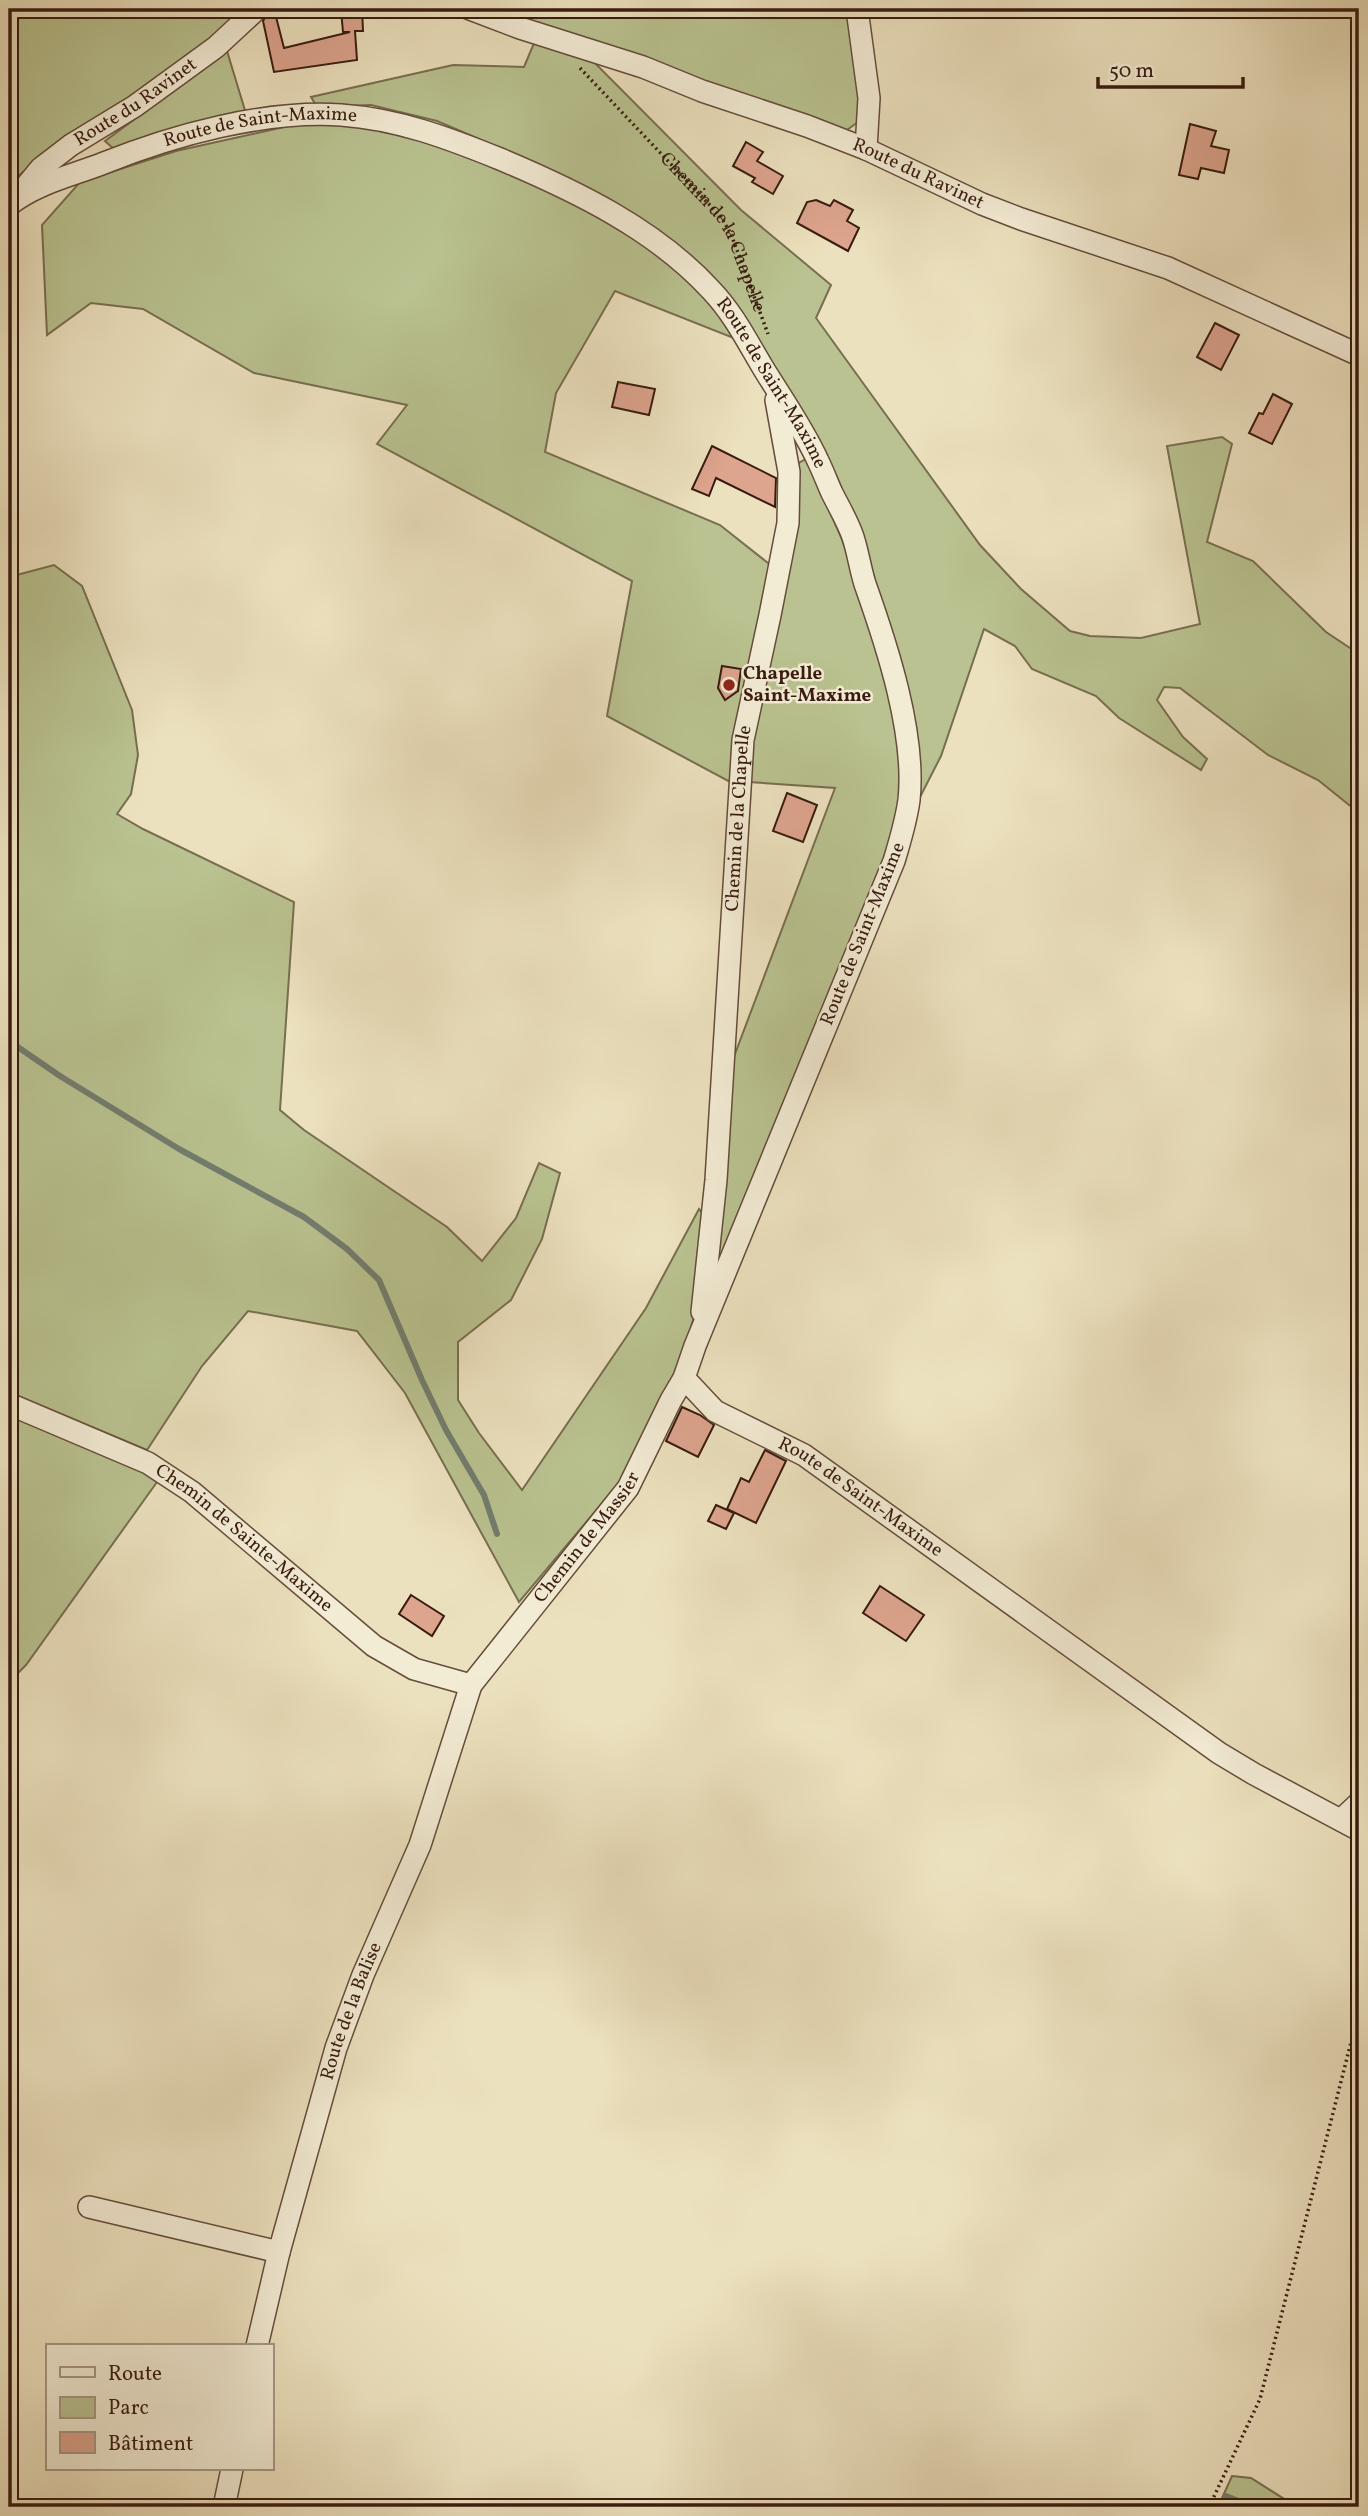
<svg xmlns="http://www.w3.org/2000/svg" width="1368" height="2516" viewBox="0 0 1368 2516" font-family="Vollkorn,serif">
  <rect width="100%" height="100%" fill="#ece1be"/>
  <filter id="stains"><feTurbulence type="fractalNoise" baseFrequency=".00286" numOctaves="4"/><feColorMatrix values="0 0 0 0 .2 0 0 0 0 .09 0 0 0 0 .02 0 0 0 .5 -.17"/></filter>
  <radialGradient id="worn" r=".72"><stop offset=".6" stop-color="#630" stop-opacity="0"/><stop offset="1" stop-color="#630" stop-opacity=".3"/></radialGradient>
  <g fill="#b9c290" stroke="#786e50" stroke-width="2">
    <path d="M 9,9 L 243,9 L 211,43 L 67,138 L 9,183 Z"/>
    <path d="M 516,9 L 852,9 L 860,107 L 858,122 L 847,130 L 828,127 L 548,29 L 522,17 Z"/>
    <path d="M 537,36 L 588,56 L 741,210 L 831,285 L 816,318 L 980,545 L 1021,589 L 1070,631 L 1090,636 L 1141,638 L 1200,624 L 1167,446 L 1222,437 L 1232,444 L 1207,542 L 1253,561 L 1326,632 L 1359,654 L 1359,813 L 1318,780 L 1268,755 L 1180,688 L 1164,687 L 1157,700 L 1183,737 L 1207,759 L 1201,770 L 1119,718 L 1096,696 L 1032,669 L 1015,646 L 984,629 L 941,756 L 918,801 L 858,533 L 719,289 L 512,153 L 437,121 L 371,105 L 317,107 L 311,97 L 453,65 L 524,67 Z"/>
    <path d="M 227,51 L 247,117 L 116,151 L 105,141 Z"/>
    <path d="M 331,122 L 379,128 L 447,144 L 570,201 L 661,255 L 713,302 L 736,339 L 615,291 L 556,393 L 545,452 L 720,525 L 773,567 L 732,783 L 607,716 L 632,581 L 377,444 L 407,405 L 254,373 L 143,309 L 91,303 L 47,335 L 42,225 L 80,182 L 176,151 L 293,125 Z"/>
    <path d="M 806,459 L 841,537 L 856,580 L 900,732 L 904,793 L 887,863 L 709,1299 L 732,1062 L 835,788 L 749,782 L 750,742 L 797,464 Z"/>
    <path d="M 54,565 L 82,586 L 132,710 L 138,755 L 131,794 L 117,814 L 143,829 L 294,902 L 280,1110 L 304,1130 L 447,1227 L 482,1261 L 516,1218 L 539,1163 L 560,1173 L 542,1239 L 511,1300 L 458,1342 L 458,1400 L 479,1433 L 522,1490 L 646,1308 L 699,1209 L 706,1217 L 693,1320 L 681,1362 L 625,1476 L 519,1602 L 405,1393 L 357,1331 L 248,1311 L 202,1366 L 147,1450 L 9,1392 L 9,577 Z"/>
    <path d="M 9,1411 L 134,1466 L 157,1482 L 26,1665 L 9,1682 Z"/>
    <path d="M 1232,2476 L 1251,2478 L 1297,2507 L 1218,2507 Z"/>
  </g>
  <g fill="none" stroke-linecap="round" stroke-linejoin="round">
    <g stroke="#727d6e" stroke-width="6">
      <path d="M 9,1041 L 60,1076 L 179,1149 L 304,1217 L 347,1249 L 379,1280 L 422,1380 L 446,1430 L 484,1495 L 497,1534"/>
      <path d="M 1226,2496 L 1253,2507"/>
    </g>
  </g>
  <g fill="#dda48e" stroke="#381b0f" stroke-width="2">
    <path d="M 270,9 L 274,9 L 284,48 L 350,32 L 343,32 L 341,10 L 362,9 L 363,31 L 355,31 L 357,60 L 274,72 L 263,21 Z"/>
    <path d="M 1190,124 L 1216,131 L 1211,146 L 1229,150 L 1224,173 L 1201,168 L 1198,179 L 1179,175 Z"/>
    <path d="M 746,142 L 763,152 L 757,161 L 783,176 L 773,194 L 752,182 L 755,178 L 733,166 Z"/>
    <path d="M 816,200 L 830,206 L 834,200 L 853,210 L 847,221 L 859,228 L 848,251 L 797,223 L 807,202 Z"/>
    <path d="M 1215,323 L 1239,335 L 1221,370 L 1197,357 Z"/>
    <path d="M 618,382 L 655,389 L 649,415 L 612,407 Z"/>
    <path d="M 1273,394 L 1292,404 L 1272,444 L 1249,433 L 1259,413 L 1263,414 Z"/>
    <path d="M 712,446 L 776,478 L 775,507 L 716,478 L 709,496 L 692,489 Z"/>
    <path d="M 722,666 L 741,669 L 738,691 L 725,700 L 718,688 Z"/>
    <path d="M 787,793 L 817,805 L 803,842 L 773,831 Z"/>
    <path d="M 682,1407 L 700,1415 L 714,1425 L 698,1457 L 666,1441 Z"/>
    <path d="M 765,1450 L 786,1461 L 756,1523 L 727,1509 L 741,1478 L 749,1482 Z"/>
    <path d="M 716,1505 L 734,1513 L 726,1529 L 708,1521 Z"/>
    <path d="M 880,1586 L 924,1615 L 906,1641 L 863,1613 Z"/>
    <path d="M 411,1595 L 444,1616 L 432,1636 L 399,1614 Z"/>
  </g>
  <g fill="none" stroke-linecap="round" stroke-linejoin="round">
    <defs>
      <g id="minor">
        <path id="s2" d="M 470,9 L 520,28 L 643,67 L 702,91 L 807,126 L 866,149 L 982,204 L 1021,219 L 1168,268 L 1359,355"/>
        <path d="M 857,9 L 869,98 L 866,149"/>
        <path id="s3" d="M 22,191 L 41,168 L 71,145 L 135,106 L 216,47 L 257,9"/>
        <path id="s4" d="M 9,205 C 37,183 71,176 104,163 C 174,135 264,110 341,115 C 398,119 448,138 500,159 C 576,191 655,229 711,290 C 734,314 748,343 765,371 C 783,400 804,430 818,461 C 823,471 827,482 832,493 C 839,507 848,522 853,537 C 858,552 860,568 865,584 C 887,646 916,734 909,800 C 906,822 900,841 894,861 L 695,1346 L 684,1378 L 715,1411 L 804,1455 L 1219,1753 L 1254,1774 L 1359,1830"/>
        <path id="s5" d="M 702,1312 L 716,1180 L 743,740 L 770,615 L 788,523 L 789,472 L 776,400"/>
        <path id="s6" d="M 9,1404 L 148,1463 L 192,1492 L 374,1646 L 414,1669 L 471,1685"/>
        <path d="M 1341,1820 L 1359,1803"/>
        <path d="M 89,2207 L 279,2252"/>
        <path id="s7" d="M 257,2346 L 279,2252 L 336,2048 L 363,1975 L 420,1845 L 471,1685 L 628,1488 L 671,1400 L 684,1378"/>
        <path d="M 224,2507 L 232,2469"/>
      </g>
    </defs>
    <use href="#minor" stroke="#654c3b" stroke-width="24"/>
    <g stroke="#381b0f" stroke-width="3.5" stroke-dasharray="2 3.5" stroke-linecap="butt">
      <path id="s1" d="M 580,68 L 721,217 L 731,234 L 768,334"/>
      <path d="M 1209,2507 L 1260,2399 L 1359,2011"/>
    </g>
    <use href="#minor" stroke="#f3ecd5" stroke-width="21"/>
  </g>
  <circle fill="#8f2418" stroke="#f3ecd5" stroke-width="2.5" cx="729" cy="685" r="7"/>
  <g text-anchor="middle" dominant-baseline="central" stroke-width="5" stroke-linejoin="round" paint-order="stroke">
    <g font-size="19" fill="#381b0f" stroke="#f3ecd5">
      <text stroke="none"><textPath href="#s3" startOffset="145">Route du Ravinet</textPath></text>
      <text stroke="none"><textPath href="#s4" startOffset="266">Route de Saint-Maxime</textPath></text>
      <text stroke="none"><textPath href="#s2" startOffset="478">Route du Ravinet</textPath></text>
      <text stroke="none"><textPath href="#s1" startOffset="214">Chemin de la Chapelle</textPath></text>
      <text stroke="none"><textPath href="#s4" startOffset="875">Route de Saint-Maxime</textPath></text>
      <text stroke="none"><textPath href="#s5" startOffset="495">Chemin de la Chapelle</textPath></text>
      <text transform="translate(863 934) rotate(-68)">Route de Saint-Maxime</text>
      <text stroke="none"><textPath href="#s4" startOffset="2156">Route de Saint-Maxime</textPath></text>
      <text stroke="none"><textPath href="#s7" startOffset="884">Chemin de Massier</textPath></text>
      <text stroke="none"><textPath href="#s6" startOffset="273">Chemin de Sainte-Maxime</textPath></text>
      <text stroke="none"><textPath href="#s7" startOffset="348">Route de la Balise</textPath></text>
    </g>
    <g font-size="19" font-weight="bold" fill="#381b0f" stroke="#f3ecd5" text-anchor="start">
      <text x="743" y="674">Chapelle<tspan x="743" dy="22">Saint-Maxime</tspan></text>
    </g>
  </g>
  <rect width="1368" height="2516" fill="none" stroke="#ece1be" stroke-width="35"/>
  <rect x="10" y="10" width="1347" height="2495" fill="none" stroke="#381b0f" stroke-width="3.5"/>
  <rect x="18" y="18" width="1333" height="2481" fill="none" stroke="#381b0f" stroke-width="2"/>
  <rect x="46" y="2344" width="228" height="126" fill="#f3ecd5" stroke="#a89886" stroke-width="2"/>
  <rect x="60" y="2367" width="35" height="10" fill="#f3ecd5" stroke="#a89886" stroke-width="2"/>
  <text x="108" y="2380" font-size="21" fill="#381b0f">Route</text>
  <rect x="60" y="2397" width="35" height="21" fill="#b9c290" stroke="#a89886" stroke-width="2"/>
  <text x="108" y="2414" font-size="21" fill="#381b0f">Parc</text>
  <rect x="60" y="2432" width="35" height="21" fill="#dda48e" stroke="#a89886" stroke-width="2"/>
  <text x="108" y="2450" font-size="21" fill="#381b0f">Bâtiment</text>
  <path d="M1098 77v10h145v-10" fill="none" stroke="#381b0f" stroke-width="3.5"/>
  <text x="1109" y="77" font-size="21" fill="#381b0f" stroke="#f3ecd5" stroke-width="5" paint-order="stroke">50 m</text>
  <rect width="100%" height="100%" filter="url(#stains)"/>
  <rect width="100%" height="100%" fill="url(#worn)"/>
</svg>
